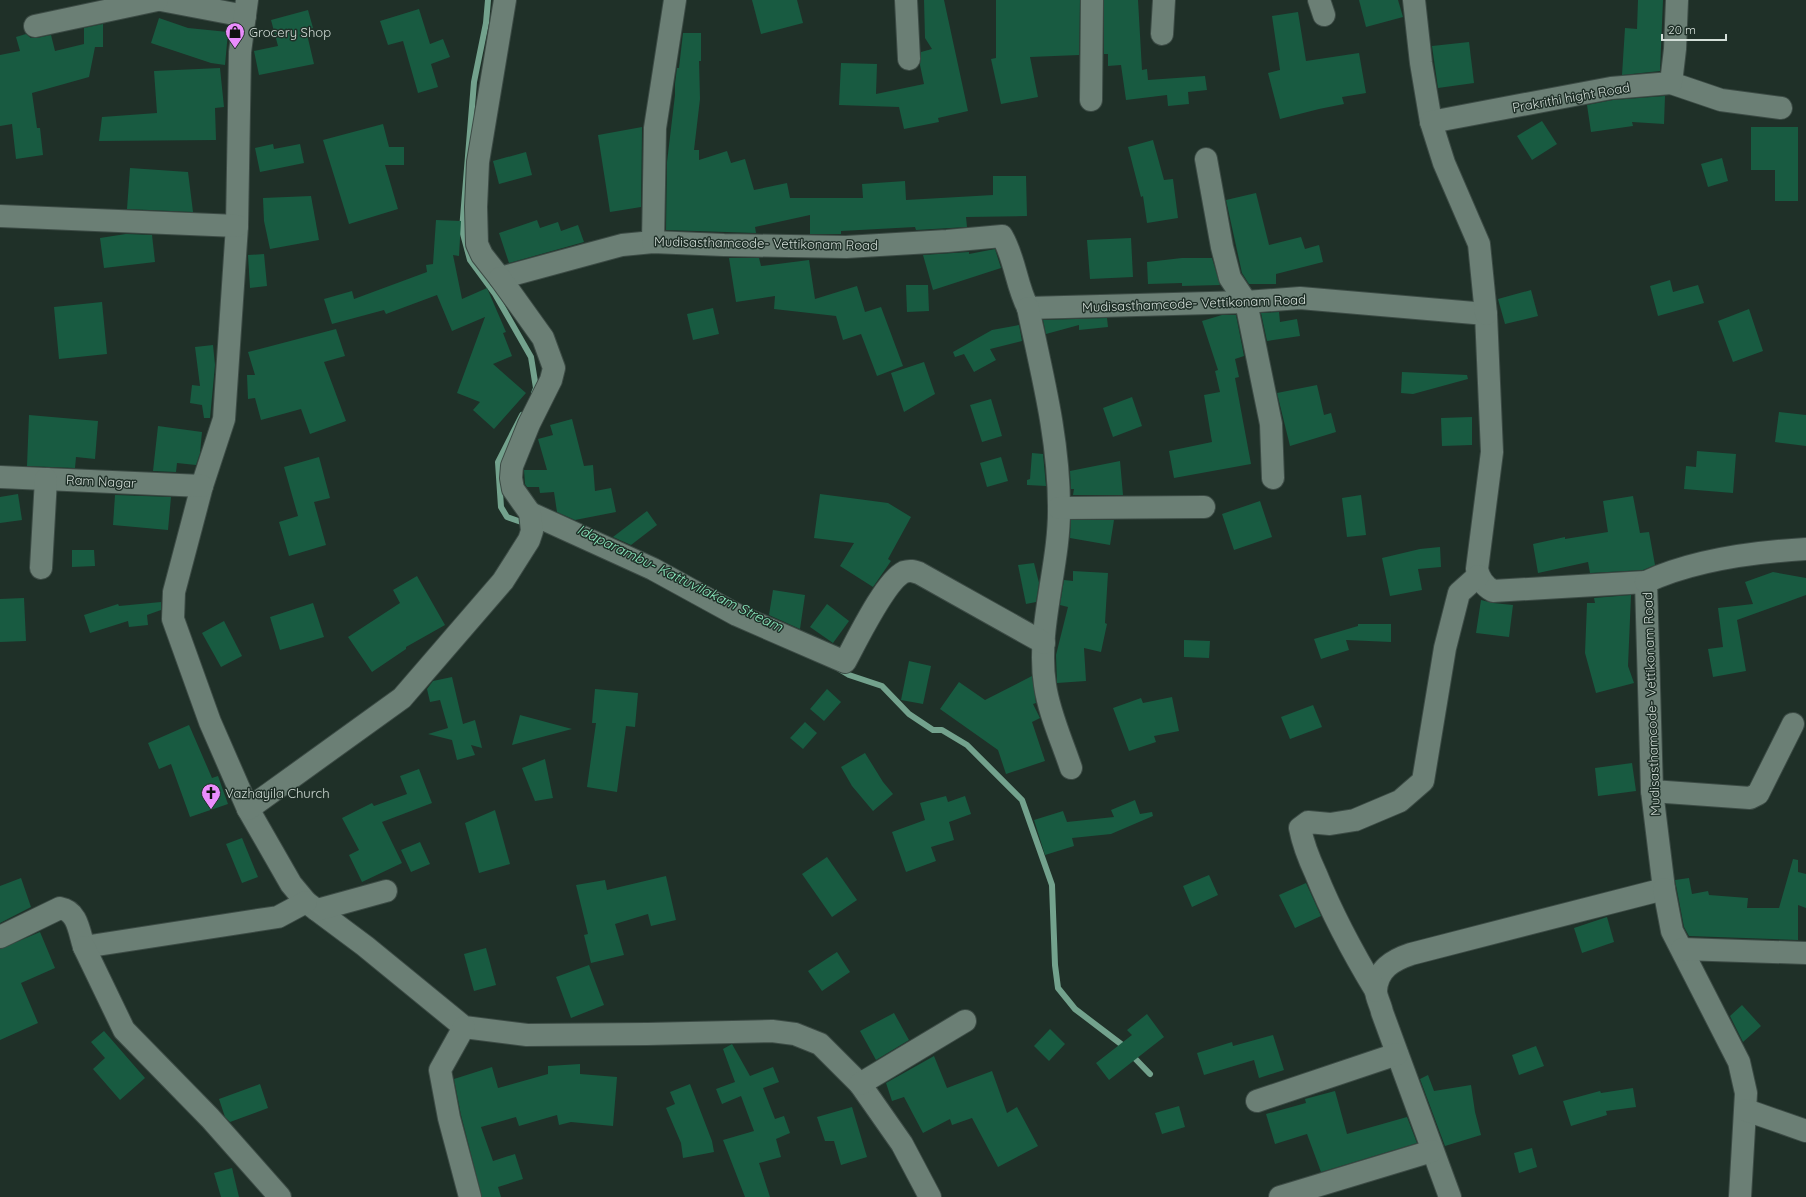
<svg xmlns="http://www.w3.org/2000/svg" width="1806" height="1197" viewBox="0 0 1806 1197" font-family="Quicksand,sans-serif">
  <rect width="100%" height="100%" fill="#1f3028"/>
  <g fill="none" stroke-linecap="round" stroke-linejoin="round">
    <g stroke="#73a28d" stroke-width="6">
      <path d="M 488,0 L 486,23 L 474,82 L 462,230 L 470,260 L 495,294 L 531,357 L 536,388 L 534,393"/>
      <path d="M 522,415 L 498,462 L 501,507 L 507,517 L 527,524"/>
      <path d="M 839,669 L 849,675 L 882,686 L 909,714 L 933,730 L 942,730 L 967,745 L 1022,800 L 1052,885 L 1055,965 L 1058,988 L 1075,1009 L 1121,1044 L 1150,1074"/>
    </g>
  </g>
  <g fill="#185b41">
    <path d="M 752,0 L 797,0 L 803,23 L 761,34 Z"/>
    <path d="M 924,0 L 944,0 L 968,111 L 938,118 L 939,122 L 904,129 L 899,107 L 839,105 L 841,63 L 877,64 L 876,94 L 924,84 L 920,65 L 921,52 L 932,49 L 925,38 Z"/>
    <path d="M 996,0 L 1080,0 L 1079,55 L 1030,57 L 1038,97 L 1001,104 L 991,59 L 996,58 Z"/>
    <path d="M 1104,0 L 1138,0 L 1142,70 L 1147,69 L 1148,80 L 1205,76 L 1207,90 L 1188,92 L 1189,104 L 1168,106 L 1167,95 L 1126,100 L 1121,65 L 1108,66 L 1108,54 L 1104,54 Z"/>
    <path d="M 1359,0 L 1398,0 L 1403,17 L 1366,27 Z"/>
    <path d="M 1638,0 L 1663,0 L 1660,71 L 1622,75 L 1625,28 L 1637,29 Z"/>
    <path d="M 419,9 L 430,44 L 443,39 L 450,57 L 431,64 L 438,87 L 418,93 L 403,41 L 388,45 L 380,21 Z"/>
    <path d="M 308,10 L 313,28 L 306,30 L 314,64 L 259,75 L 254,51 L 278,46 L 271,20 Z"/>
    <path d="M 1298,12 L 1306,61 L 1359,53 L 1366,93 L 1342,97 L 1344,104 L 1319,109 L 1280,119 L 1268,73 L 1280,70 L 1272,16 Z"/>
    <path d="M 159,18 L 188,28 L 228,32 L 225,65 L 211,63 L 151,43 Z"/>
    <path d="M 103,24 L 103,47 L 95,47 L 89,77 L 32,93 L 37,128 L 40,128 L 43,155 L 16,159 L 12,124 L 0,126 L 0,55 L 20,51 L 16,37 L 26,34 L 31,38 L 37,38 L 51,35 L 55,51 L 84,44 L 84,28 Z"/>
    <path d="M 683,33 L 701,33 L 701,61 L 699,61 L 700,99 L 694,150 L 699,150 L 699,160 L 727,151 L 731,163 L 745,159 L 754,190 L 787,183 L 790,198 L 863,198 L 862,184 L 905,181 L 906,200 L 993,195 L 993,176 L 1026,176 L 1027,216 L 966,217 L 967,227 L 916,230 L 915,227 L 841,231 L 841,234 L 810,234 L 810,215 L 755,227 L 756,233 L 666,230 L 667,162 L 675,95 L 675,84 L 677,68 L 679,68 Z"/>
    <path d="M 1469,42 L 1474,83 L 1438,88 L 1432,46 Z"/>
    <path d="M 220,68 L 224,107 L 215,108 L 216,140 L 99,141 L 102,117 L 157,113 L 154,71 Z"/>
    <path d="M 1665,96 L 1664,124 L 1632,122 L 1633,126 L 1591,132 L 1587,105 L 1613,100 Z"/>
    <path d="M 1542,121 L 1557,144 L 1532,160 L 1517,136 Z"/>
    <path d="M 383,124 L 389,147 L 404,147 L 404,165 L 385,165 L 398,209 L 349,224 L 323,140 Z"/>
    <path d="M 642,127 L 641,207 L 610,212 L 598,135 Z"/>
    <path d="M 1751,127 L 1798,127 L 1798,201 L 1775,201 L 1775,170 L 1751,170 Z"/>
    <path d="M 1153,140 L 1164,180 L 1173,179 L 1178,218 L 1147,223 L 1143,196 L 1141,197 L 1128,147 Z"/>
    <path d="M 273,144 L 274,149 L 300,144 L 304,163 L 260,172 L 255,148 Z"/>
    <path d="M 526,152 L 532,175 L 499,184 L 493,161 Z"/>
    <path d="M 1722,158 L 1728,181 L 1708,187 L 1701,164 Z"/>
    <path d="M 130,168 L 188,172 L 193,212 L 127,209 Z"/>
    <path d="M 1256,193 L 1269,245 L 1301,237 L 1305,249 L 1319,245 L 1323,262 L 1276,274 L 1276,284 L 1249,284 L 1242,273 L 1226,200 Z"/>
    <path d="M 311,196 L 319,240 L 270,249 L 264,221 L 263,198 Z"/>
    <path d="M 436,220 L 461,221 L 459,256 L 453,255 L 462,299 L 487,288 L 506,332 L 503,333 L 512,356 L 493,364 L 526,393 L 494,429 L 473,410 L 480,402 L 457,393 L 485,317 L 452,331 L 437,295 L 386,314 L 384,310 L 332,324 L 324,299 L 352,291 L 354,299 L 427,272 L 426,265 L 433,264 Z"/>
    <path d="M 537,220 L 540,228 L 558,222 L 561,231 L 578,225 L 584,242 L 509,263 L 499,233 Z"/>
    <path d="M 126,234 L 152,235 L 155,262 L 104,268 L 100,238 Z"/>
    <path d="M 1131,238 L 1133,277 L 1090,279 L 1087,240 Z"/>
    <path d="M 995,249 L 1001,268 L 933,290 L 923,255 L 969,252 L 969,254 Z"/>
    <path d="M 264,254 L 267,286 L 250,288 L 248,255 Z"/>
    <path d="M 729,258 L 759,258 L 761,266 L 809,260 L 815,299 L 857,286 L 865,312 L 881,307 L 903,366 L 877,376 L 861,334 L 843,340 L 836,316 L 774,309 L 775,296 L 736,302 Z"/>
    <path d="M 1182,258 L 1212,258 L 1220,285 L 1182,286 L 1182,283 L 1148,284 L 1147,262 Z"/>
    <path d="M 1670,280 L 1673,292 L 1698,285 L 1704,303 L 1658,316 L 1650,286 Z"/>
    <path d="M 906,285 L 928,285 L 929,311 L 907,312 Z"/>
    <path d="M 1531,290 L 1538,316 L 1505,324 L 1498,299 Z"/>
    <path d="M 102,302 L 107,354 L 59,359 L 54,307 Z"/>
    <path d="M 713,308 L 719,334 L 693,340 L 687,314 Z"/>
    <path d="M 1749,309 L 1763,351 L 1733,362 L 1718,321 Z"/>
    <path d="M 1279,312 L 1280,322 L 1297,319 L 1300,336 L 1267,341 L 1261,313 Z"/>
    <path d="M 1222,315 L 1236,315 L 1244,356 L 1235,359 L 1239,377 L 1235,378 L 1251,464 L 1174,478 L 1169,451 L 1212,442 L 1204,395 L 1220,392 L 1215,371 L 1218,370 L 1202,321 Z"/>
    <path d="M 1107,318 L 1108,327 L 1079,330 L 1079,325 L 1046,334 L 1043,320 Z"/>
    <path d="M 1019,325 L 1022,341 L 990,349 L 996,360 L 974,372 L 964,354 L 955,357 L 953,352 L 992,330 Z"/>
    <path d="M 336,329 L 345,356 L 324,362 L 346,421 L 310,434 L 301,409 L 261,420 L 255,398 L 248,399 L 247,375 L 255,375 L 248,352 Z"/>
    <path d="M 213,345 L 215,365 L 210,418 L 204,418 L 202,405 L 190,403 L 192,385 L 200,386 L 195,347 Z"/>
    <path d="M 924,362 L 935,394 L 904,412 L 891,373 Z"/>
    <path d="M 1402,372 L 1467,375 L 1468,379 L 1413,394 L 1401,393 Z"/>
    <path d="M 1317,385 L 1324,415 L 1331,413 L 1336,432 L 1290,446 L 1277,393 Z"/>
    <path d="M 1132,397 L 1142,426 L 1113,437 L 1103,408 Z"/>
    <path d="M 991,399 L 1002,436 L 982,442 L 970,405 Z"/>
    <path d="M 1779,412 L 1806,415 L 1806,446 L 1775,442 Z"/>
    <path d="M 29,415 L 98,421 L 95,459 L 76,457 L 75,468 L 27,466 Z"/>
    <path d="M 1472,417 L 1472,445 L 1442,446 L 1441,418 Z"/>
    <path d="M 572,419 L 584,466 L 593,465 L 595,491 L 611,488 L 616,512 L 575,520 L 557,512 L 554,492 L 540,493 L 539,487 L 527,487 L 525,484 L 524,470 L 547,470 L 538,439 L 553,435 L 550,425 Z"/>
    <path d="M 158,426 L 202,432 L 200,453 L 196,465 L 177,463 L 176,472 L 153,471 Z"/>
    <path d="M 1697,451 L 1736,454 L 1733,493 L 1684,489 L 1686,466 L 1696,467 Z"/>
    <path d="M 1032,453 L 1043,454 L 1046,486 L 1027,485 L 1027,480 L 1030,479 Z"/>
    <path d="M 319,457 L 330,498 L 314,502 L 326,545 L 289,556 L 279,522 L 298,516 L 284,467 Z"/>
    <path d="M 1001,457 L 1008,481 L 987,487 L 980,463 Z"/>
    <path d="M 1120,461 L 1123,495 L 1073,495 L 1074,489 L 1071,489 L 1070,471 Z"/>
    <path d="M 18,494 L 22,520 L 0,523 L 0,497 Z"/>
    <path d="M 820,494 L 888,503 L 911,517 L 888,559 L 891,561 L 873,587 L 840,566 L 854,543 L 814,538 Z"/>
    <path d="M 115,495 L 171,497 L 168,530 L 113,525 Z"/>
    <path d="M 1361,495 L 1366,535 L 1347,537 L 1342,498 Z"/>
    <path d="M 1633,496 L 1640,533 L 1649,532 L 1655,565 L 1643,570 L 1590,573 L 1588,562 L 1538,573 L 1533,544 L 1565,537 L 1565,539 L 1608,532 L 1603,501 Z"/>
    <path d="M 1260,501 L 1272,537 L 1234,550 L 1222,514 Z"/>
    <path d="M 647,511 L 657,525 L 631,545 L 613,537 Z"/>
    <path d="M 1071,520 L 1114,520 L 1110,545 L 1070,538 Z"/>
    <path d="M 1440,547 L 1441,567 L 1418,569 L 1422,590 L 1390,596 L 1382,558 L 1420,549 Z"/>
    <path d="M 72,550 L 94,550 L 95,566 L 72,567 Z"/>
    <path d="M 1034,563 L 1039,583 L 1036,602 L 1026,604 L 1018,565 Z"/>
    <path d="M 1073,571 L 1108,573 L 1105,623 L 1107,624 L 1101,652 L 1084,648 L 1086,681 L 1057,683 L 1056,655 L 1068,607 L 1060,605 L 1064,580 L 1073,581 Z"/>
    <path d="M 1773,572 L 1806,578 L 1806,595 L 1737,620 L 1746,671 L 1713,677 L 1708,649 L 1723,647 L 1718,608 L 1753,604 L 1745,582 Z"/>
    <path d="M 417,576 L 445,625 L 406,647 L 406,649 L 372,672 L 348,637 L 400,603 L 393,590 Z"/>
    <path d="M 773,590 L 805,595 L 800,629 L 769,615 Z"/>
    <path d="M 1631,595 L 1628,666 L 1634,683 L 1596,693 L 1585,653 L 1587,603 L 1595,603 L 1594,598 Z"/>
    <path d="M 24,598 L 26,641 L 0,642 L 0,599 Z"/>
    <path d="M 1481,600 L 1493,603 L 1513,605 L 1509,637 L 1476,633 Z"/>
    <path d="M 161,602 L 161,610 L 147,615 L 148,625 L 129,627 L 128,621 L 90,633 L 84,615 L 118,604 L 119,606 Z"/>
    <path d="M 313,603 L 324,637 L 280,650 L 270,617 Z"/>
    <path d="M 827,604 L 849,621 L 833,643 L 810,627 Z"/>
    <path d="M 224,621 L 242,656 L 221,667 L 202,633 Z"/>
    <path d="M 1358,624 L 1391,624 L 1391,642 L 1346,640 L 1349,650 L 1321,659 L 1314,639 L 1358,626 Z"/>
    <path d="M 1184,640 L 1210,641 L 1209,658 L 1184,657 Z"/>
    <path d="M 909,661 L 931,666 L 923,704 L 901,700 Z"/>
    <path d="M 1032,676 L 1036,703 L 1033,704 L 1040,718 L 1032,722 L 1045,761 L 1006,774 L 998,750 L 940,709 L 959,682 L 985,700 Z"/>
    <path d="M 452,677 L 463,724 L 475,720 L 482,748 L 471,745 L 475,755 L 457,760 L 452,740 L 428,734 L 448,728 L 440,700 L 430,702 L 427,689 L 433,681 Z"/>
    <path d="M 595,689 L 638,693 L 635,727 L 626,726 L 617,792 L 587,787 L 596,723 L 592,723 Z"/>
    <path d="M 827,689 L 841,702 L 824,721 L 810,709 Z"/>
    <path d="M 1172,697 L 1179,731 L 1154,736 L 1156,742 L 1129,751 L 1113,708 L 1141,698 L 1143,703 Z"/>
    <path d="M 1313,705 L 1322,727 L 1290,739 L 1281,717 Z"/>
    <path d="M 520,715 L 572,729 L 512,745 Z"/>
    <path d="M 805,722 L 817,733 L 803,749 L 790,738 Z"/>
    <path d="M 189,725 L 212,778 L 218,776 L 228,804 L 190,817 L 171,764 L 159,769 L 148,743 Z"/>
    <path d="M 865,753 L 883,782 L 893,794 L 873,811 L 852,786 L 841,767 Z"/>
    <path d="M 545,759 L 553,798 L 535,801 L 522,768 Z"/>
    <path d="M 1632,763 L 1636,791 L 1598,796 L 1595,768 Z"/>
    <path d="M 419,769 L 432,803 L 382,822 L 402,863 L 362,882 L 349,855 L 359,850 L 342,818 L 372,803 L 374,806 L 407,794 L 400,776 Z"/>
    <path d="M 946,796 L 948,802 L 965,796 L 971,814 L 949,822 L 954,840 L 931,847 L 936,861 L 906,872 L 892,832 L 925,820 L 920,803 Z"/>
    <path d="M 1135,800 L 1140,814 L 1152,812 L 1153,816 L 1111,834 L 1072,838 L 1074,846 L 1045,855 L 1034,820 L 1063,811 L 1067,822 L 1114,817 L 1111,810 Z"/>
    <path d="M 495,810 L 510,864 L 479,873 L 465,823 Z"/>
    <path d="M 242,838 L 258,877 L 242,883 L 226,844 Z"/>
    <path d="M 420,842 L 430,864 L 411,872 L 401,850 Z"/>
    <path d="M 827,857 L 857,900 L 832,917 L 802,874 Z"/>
    <path d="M 1793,859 L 1798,860 L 1798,872 L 1806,874 L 1806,908 L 1798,905 L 1798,940 L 1689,936 L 1684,927 L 1675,880 L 1689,878 L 1692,894 L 1708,891 L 1709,895 L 1748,898 L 1747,908 L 1779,908 Z"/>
    <path d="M 1209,875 L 1218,895 L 1192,907 L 1183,886 Z"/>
    <path d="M 666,876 L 676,920 L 651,926 L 648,914 L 615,924 L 624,955 L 591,963 L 584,935 L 588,934 L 576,885 L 605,880 L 607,890 Z"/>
    <path d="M 21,878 L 31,907 L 0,923 L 0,886 Z"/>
    <path d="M 1306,883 L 1321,916 L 1295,928 L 1279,895 Z"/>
    <path d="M 1607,917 L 1614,942 L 1582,953 L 1574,928 Z"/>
    <path d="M 40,932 L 55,968 L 21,983 L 38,1023 L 0,1040 L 0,949 Z"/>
    <path d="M 486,948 L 496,985 L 474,991 L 464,954 Z"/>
    <path d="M 837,952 L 850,972 L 822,991 L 808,971 Z"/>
    <path d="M 589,965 L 604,1005 L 571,1018 L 556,977 Z"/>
    <path d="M 1742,1005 L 1761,1026 L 1743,1042 L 1730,1016 Z"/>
    <path d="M 894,1013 L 909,1040 L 876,1060 L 860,1031 Z"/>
    <path d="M 1147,1014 L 1164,1037 L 1109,1080 L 1096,1063 L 1132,1035 L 1127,1030 Z"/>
    <path d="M 1050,1029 L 1065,1044 L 1049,1061 L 1034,1046 Z"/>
    <path d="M 104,1031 L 145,1078 L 120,1100 L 93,1069 L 105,1058 L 91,1042 Z"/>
    <path d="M 1273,1035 L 1284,1070 L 1259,1078 L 1254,1060 L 1204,1075 L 1197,1053 L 1232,1042 L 1233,1046 Z"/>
    <path d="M 732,1044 L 750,1076 L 773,1067 L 779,1082 L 763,1088 L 775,1119 L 784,1116 L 790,1133 L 776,1139 L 781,1157 L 759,1163 L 770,1197 L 745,1197 L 723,1140 L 754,1131 L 741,1096 L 722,1104 L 716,1089 L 735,1082 L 723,1049 Z"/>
    <path d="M 1536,1046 L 1544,1066 L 1519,1075 L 1512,1055 Z"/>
    <path d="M 934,1056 L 947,1088 L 992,1071 L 1007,1113 L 1017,1107 L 1038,1146 L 998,1167 L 972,1118 L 952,1125 L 950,1119 L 923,1133 L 904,1097 L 892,1101 L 886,1083 Z"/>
    <path d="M 580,1064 L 580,1074 L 617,1077 L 613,1126 L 571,1122 L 559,1125 L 557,1115 L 519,1126 L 516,1117 L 481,1127 L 493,1161 L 515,1154 L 523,1179 L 498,1187 L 501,1197 L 482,1197 L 461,1115 L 454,1079 L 492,1067 L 498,1088 L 548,1074 L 548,1066 Z"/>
    <path d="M 1428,1075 L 1434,1091 L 1471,1085 L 1475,1112 L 1481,1135 L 1445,1146 L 1420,1079 Z"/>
    <path d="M 260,1084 L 268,1108 L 230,1122 L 225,1117 L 219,1099 Z"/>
    <path d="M 690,1084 L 712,1141 L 714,1152 L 683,1158 L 681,1143 L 666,1108 L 675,1104 L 670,1092 Z"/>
    <path d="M 1633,1088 L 1636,1107 L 1606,1111 L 1607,1115 L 1571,1126 L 1563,1101 L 1600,1091 L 1601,1093 Z"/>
    <path d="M 1335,1091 L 1347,1134 L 1407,1117 L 1417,1143 L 1321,1172 L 1307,1134 L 1275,1144 L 1266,1114 L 1306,1103 L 1305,1099 Z"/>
    <path d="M 1179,1106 L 1185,1127 L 1162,1134 L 1155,1113 Z"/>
    <path d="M 852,1107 L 867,1157 L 841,1165 L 834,1141 L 825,1141 L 817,1117 Z"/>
    <path d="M 1532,1148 L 1537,1167 L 1519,1173 L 1514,1153 Z"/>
    <path d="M 232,1168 L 239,1197 L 221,1197 L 214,1173 Z"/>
  </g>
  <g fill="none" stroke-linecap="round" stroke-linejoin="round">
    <defs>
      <g id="minor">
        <path d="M 161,0 L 245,16"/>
        <path d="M 247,0 L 240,52 L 237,226 L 224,419 L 202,486 L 174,592 L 173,619 L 210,722 L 248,809 L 291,884 L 306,902 L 365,946 L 464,1027 L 527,1035 L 647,1034 L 772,1031 L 795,1034 L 820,1044 L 860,1084 L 902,1144 L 930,1197"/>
        <path d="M 505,0 L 478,162 L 476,207 L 477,244 L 482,255 L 500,278 L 622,245 L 653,242 L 724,245 L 846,247 L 947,241 L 1002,236 C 1015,258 1016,285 1028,308 L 1246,302 L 1300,298 L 1486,314 L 1492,452 L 1477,569 C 1479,579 1484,586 1493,591 L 1646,582 L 1652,791 L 1664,889 L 1411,954 C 1393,960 1377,969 1376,991 C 1376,997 1381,1006 1382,1012 L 1450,1197"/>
        <path d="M 906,0 L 909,59"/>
        <path d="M 1319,0 L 1324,15"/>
        <path d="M 1414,0 L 1421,63 L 1431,122"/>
        <path d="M 35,26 L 157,0"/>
        <path d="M 1162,34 L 1164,0"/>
        <path d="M 1671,83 L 1721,100 L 1781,108"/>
        <path d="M 1091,100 L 1092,0"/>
        <path d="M 1206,159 L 1222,247 L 1230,278 L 1246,302 L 1271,424 L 1273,478"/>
        <path d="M 0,216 L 237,226"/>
        <path d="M 653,242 L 655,128 L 675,0"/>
        <path d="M 1028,308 C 1042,374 1059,439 1059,507 C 1060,565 1036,629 1045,685 C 1049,713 1062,741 1071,768"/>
        <path d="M 1486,314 L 1479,244 L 1444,163 L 1431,122 L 1611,88 L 1671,83 L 1675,49 L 1677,0"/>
        <path d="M 0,477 L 202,486"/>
        <path d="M 1059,508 L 1204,507"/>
        <path d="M 530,513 L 653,569 L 737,615 L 845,662 C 856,642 885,581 904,572 C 910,570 913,571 919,573 L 1044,643"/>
        <path d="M 41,568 L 46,479"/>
        <path d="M 1646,582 C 1693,560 1754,552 1806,549"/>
        <path d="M 1652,791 L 1750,798 L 1758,794 L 1793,724"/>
        <path d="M 248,809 L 402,698 L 503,581 L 529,540 L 532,531 L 530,513 L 513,489 L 511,478 L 512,466 L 529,424 L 551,380 L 554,368 L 543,338 L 500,278"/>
        <path d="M 1664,889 L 1672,931 L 1739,1062 L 1746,1093 L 1740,1197"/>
        <path d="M 317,910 L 386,891"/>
        <path d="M 0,937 L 60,908 C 78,911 79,932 84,947 L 278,917 L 306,902"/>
        <path d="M 84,947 L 124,1030 L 210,1118 L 280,1197"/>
        <path d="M 1682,949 L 1806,953"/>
        <path d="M 1376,991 C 1353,953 1333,916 1316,874 C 1309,859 1303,844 1300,828 L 1308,822 L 1330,824 L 1355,820 L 1400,801 L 1423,781 L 1445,648 L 1459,593 L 1478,576"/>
        <path d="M 464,1027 L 440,1070 L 449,1118 L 470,1197"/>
        <path d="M 860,1084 L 965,1021"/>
        <path d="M 1257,1101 L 1397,1054"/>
        <path d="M 1746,1110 L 1806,1131"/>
        <path d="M 1280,1197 L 1432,1151"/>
      </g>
    </defs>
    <use href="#minor" stroke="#3c4b45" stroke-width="24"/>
    <use href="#minor" stroke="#6b7f75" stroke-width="22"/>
  </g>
  <defs>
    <symbol id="shop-pin" viewBox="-11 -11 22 30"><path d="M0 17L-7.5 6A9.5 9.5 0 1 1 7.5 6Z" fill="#ea8dfd" stroke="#1f3028"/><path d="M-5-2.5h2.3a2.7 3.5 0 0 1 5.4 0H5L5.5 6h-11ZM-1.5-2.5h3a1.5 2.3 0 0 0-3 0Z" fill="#111"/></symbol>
    <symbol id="church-pin" viewBox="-11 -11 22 30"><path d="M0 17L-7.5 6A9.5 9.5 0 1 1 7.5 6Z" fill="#ea8dfd" stroke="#1f3028"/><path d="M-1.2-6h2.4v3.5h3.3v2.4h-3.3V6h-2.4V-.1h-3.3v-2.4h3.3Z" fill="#111"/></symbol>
  </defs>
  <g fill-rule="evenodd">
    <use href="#shop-pin" x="224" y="21" width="22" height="30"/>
    <use href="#church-pin" x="200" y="782" width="22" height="30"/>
  </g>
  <g text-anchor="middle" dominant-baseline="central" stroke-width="3" stroke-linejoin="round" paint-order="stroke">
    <g font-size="13" fill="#d3ded8" stroke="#1f3028" text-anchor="start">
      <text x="249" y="32">Grocery Shop</text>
      <text x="225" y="793">Vazhayila Church</text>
    </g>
    <g font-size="13" fill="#d3ded8" stroke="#1f3028">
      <text transform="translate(1571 97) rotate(-10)">Prakrithi hight Road</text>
      <text transform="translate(766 243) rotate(1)">Mudisasthamcode- Vettikonam Road</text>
      <text transform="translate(1194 303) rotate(-2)">Mudisasthamcode- Vettikonam Road</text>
      <text transform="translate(101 481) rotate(3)">Ram Nagar</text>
      <text transform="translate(1651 704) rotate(-92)">Mudisasthamcode- Vettikonam Road</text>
    </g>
    <g font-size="14" font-style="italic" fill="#8beabf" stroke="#1f3028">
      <text transform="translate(680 578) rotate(26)">Idaparambu- Kattuvilakam Stream</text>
    </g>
  </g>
  <path d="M1662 34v6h64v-6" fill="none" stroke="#d3ded8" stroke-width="2"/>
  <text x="1668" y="34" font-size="12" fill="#d3ded8" stroke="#1f3028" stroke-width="3" paint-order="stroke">20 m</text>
</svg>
